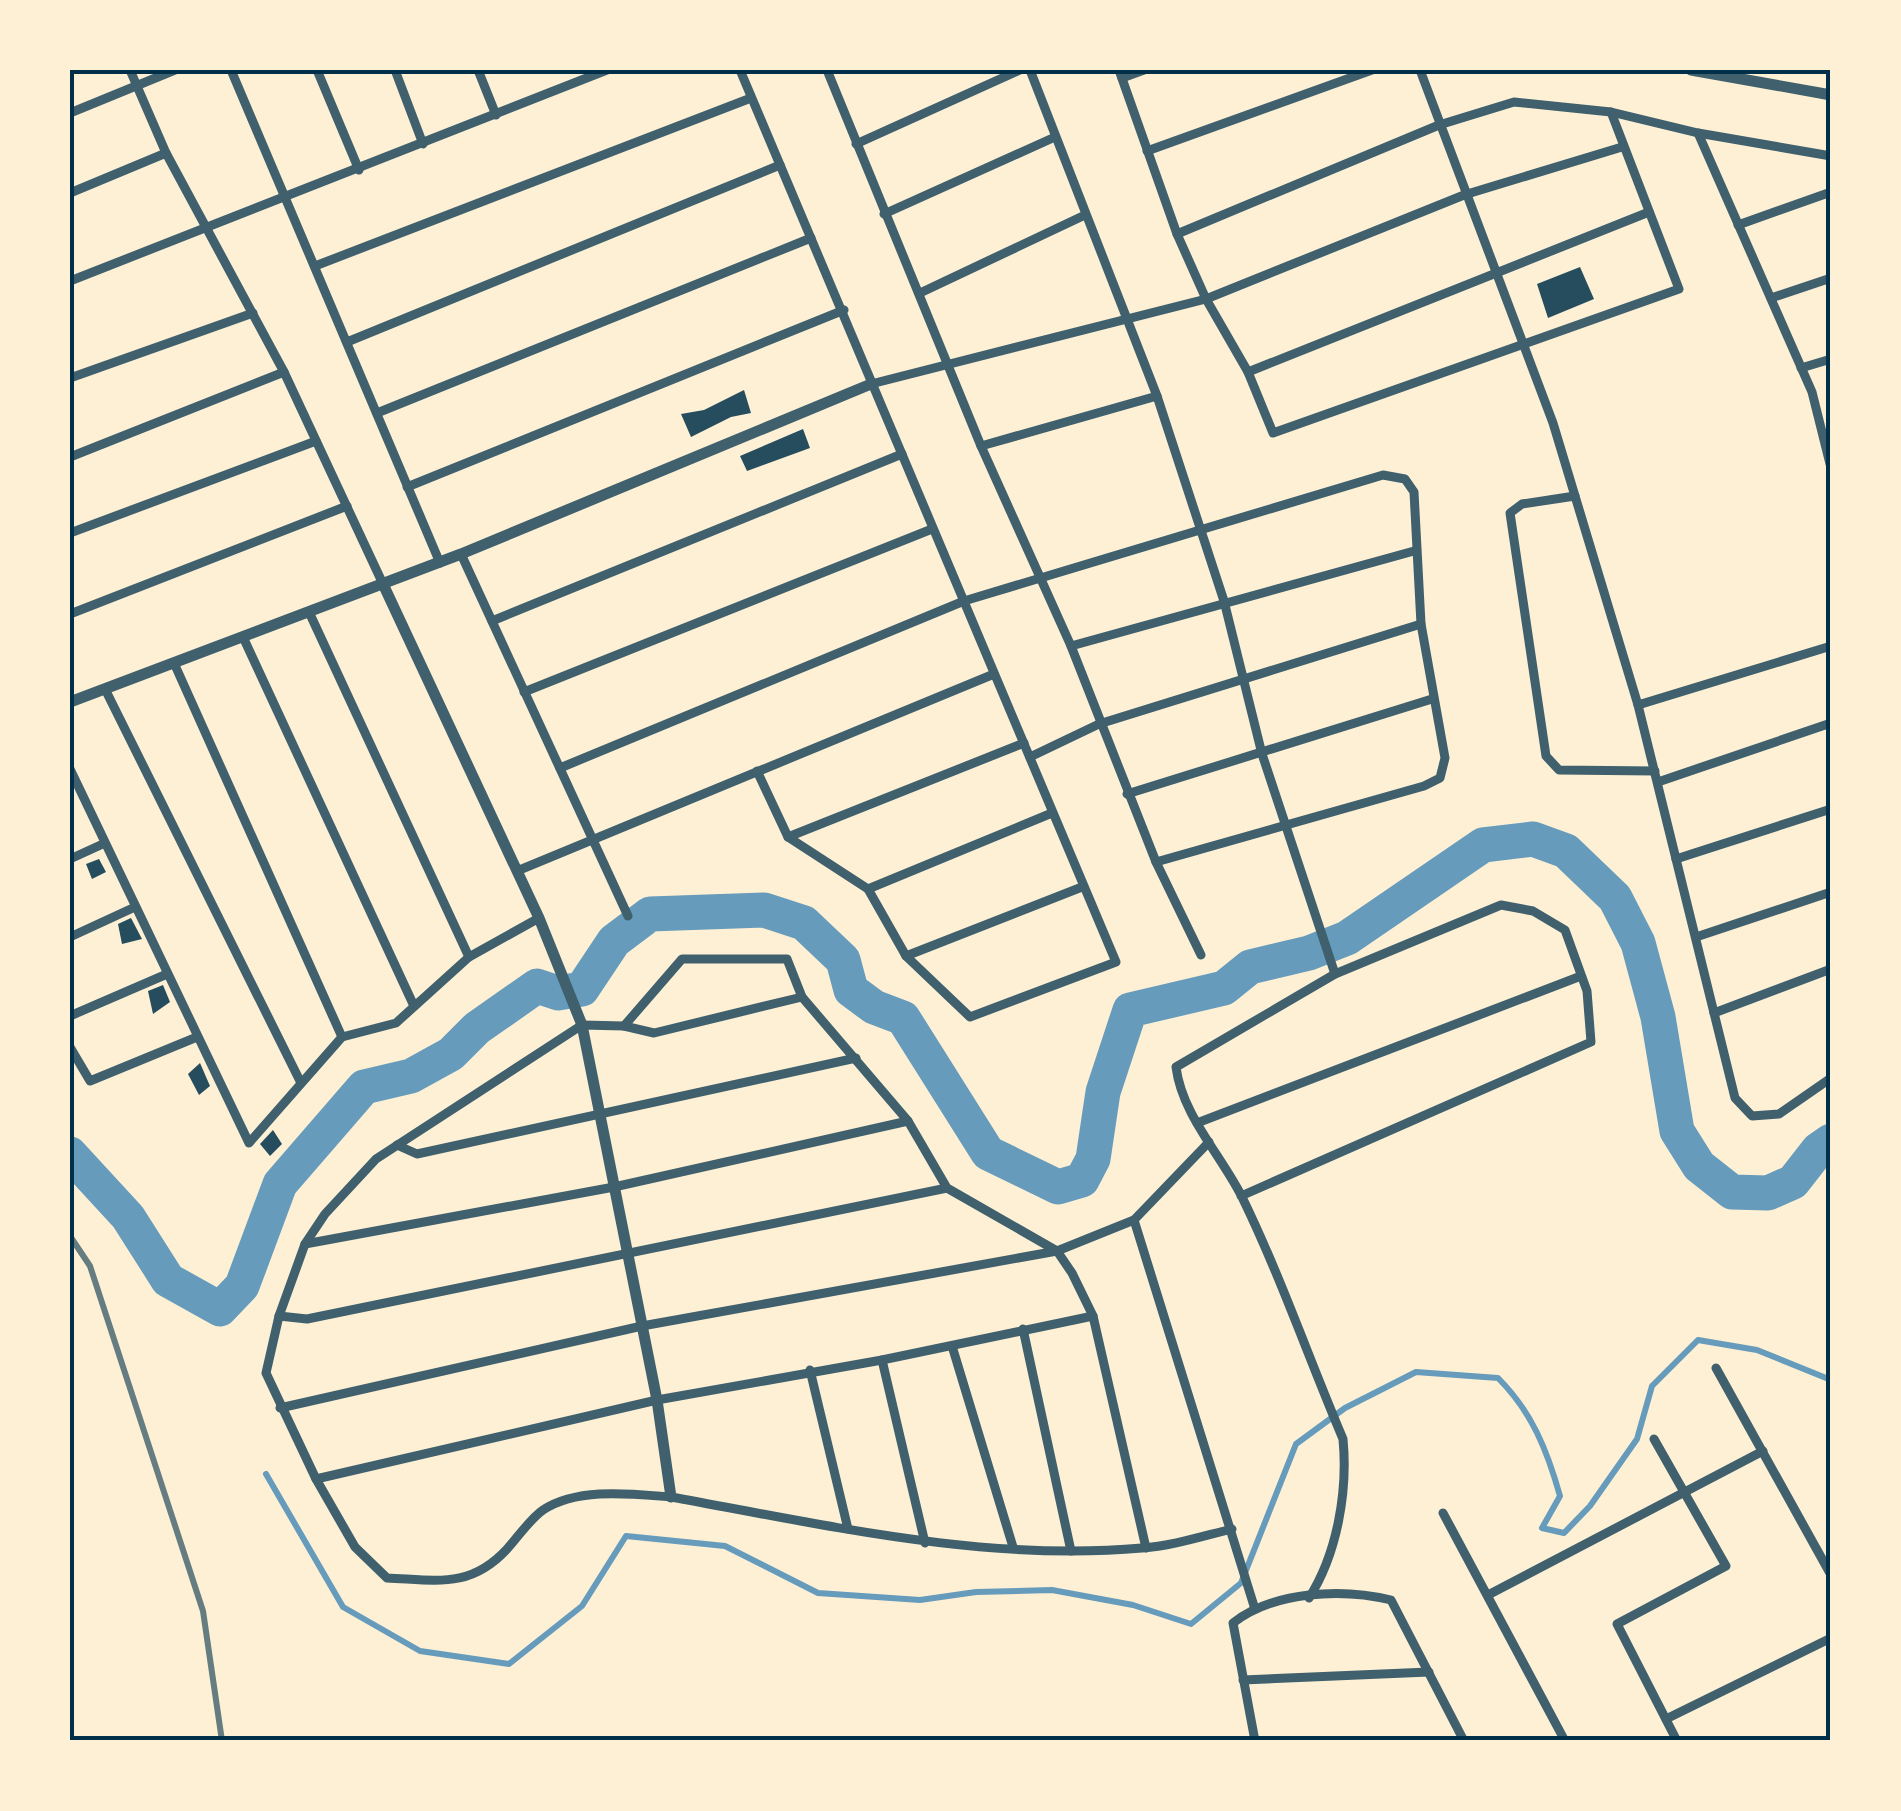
<svg xmlns="http://www.w3.org/2000/svg" width="1901" height="1811" viewBox="0 0 1901 1811" font-family="Jost,sans-serif">
  <rect width="100%" height="100%" fill="#fdf0d5"/>
  <g fill="none" stroke-linecap="round" stroke-linejoin="round">
    <path stroke="#669bbc" stroke-width="6" d="M 266,1474 L 343,1607 L 420,1651 L 509,1664 L 582,1606 L 626,1536 L 725,1546 L 818,1593 L 920,1600 L 976,1592 L 1052,1590 L 1133,1605 L 1191,1624 L 1241,1583 L 1296,1444 L 1345,1408 L 1416,1372 L 1498,1378 C 1532,1412 1547,1450 1560,1496 L 1542,1528 L 1564,1533 L 1590,1506 L 1637,1439 L 1652,1386 L 1698,1340 L 1757,1350 L 1831,1380"/>
    <path stroke="#669bbc" stroke-width="35" d="M 70,1154 L 128,1217 L 168,1280 L 220,1309 L 242,1286 L 280,1184 L 364,1087 L 411,1076 L 451,1054 L 477,1028 L 537,986 L 558,993 L 582,989 L 614,941 L 650,914 L 764,910 L 804,923 L 843,960 L 851,990 L 874,1007 L 903,1018 L 988,1153 L 1058,1187 L 1082,1180 L 1093,1159 L 1103,1092 L 1130,1010 L 1224,988 L 1250,967 L 1309,953 L 1347,938 L 1483,845 L 1533,839 L 1566,851 L 1615,898 L 1638,943 L 1658,1017 L 1677,1131 L 1699,1166 L 1732,1192 L 1768,1193 L 1793,1182 L 1818,1150 L 1831,1141"/>
  </g>
  <g fill="#264d5e">
    <path d="M 1580,267 L 1594,299 L 1548,318 L 1537,284 Z"/>
    <path d="M 744,390 L 751,413 L 731,417 L 691,437 L 681,414 L 704,410 Z"/>
    <path d="M 803,429 L 810,448 L 747,471 L 740,456 Z"/>
    <path d="M 99,859 L 106,872 L 92,879 L 86,864 Z"/>
    <path d="M 131,918 L 142,939 L 122,944 L 118,924 Z"/>
    <path d="M 163,985 L 170,1002 L 153,1014 L 148,991 Z"/>
    <path d="M 200,1063 L 210,1086 L 199,1095 L 188,1074 Z"/>
    <path d="M 273,1130 L 282,1144 L 270,1156 L 260,1144 Z"/>
  </g>
  <g fill="none" stroke-linecap="round" stroke-linejoin="round">
    <g stroke="#3f606c" stroke-width="9">
      <path d="M 130,70 L 166,153 L 284,372 L 383,584"/>
      <path d="M 231,70 L 440,563"/>
      <path d="M 317,70 L 359,170"/>
      <path d="M 395,70 L 423,144"/>
      <path d="M 478,70 L 496,115"/>
      <path d="M 740,70 L 1116,962 L 970,1017 L 906,956 L 868,889 L 788,837 L 757,771"/>
      <path d="M 827,70 L 981,446 L 1071,646 L 1156,862 L 1201,955"/>
      <path d="M 1030,70 L 1157,396 L 1224,601 L 1262,754 L 1335,974"/>
      <path d="M 1119,70 L 1177,234 L 1206,299 L 1248,372 L 1273,433 L 1679,289 L 1611,112"/>
      <path d="M 1420,70 L 1553,423 L 1638,705 L 1735,1098 L 1752,1116 L 1779,1114 L 1831,1078"/>
      <path d="M 1122,78 L 1144,70"/>
      <path d="M 70,113 L 175,70"/>
      <path d="M 1698,133 L 1812,392 L 1831,468"/>
      <path d="M 856,144 L 1020,70"/>
      <path d="M 1147,151 L 1372,70"/>
      <path d="M 70,193 L 166,153"/>
      <path d="M 884,214 L 1055,137"/>
      <path d="M 1738,225 L 1831,192"/>
      <path d="M 1177,234 L 1439,125 L 1514,102 L 1611,112 L 1698,133 L 1831,156"/>
      <path d="M 315,266 L 751,98"/>
      <path d="M 70,281 L 607,70"/>
      <path d="M 920,293 L 1085,215"/>
      <path d="M 1771,298 L 1831,278"/>
      <path d="M 347,342 L 780,165"/>
      <path d="M 1801,368 L 1831,359"/>
      <path d="M 1248,372 L 1649,212"/>
      <path d="M 70,378 L 253,313"/>
      <path d="M 871,384 L 1206,299 L 1464,195 L 1622,147"/>
      <path d="M 377,413 L 811,238"/>
      <path d="M 981,446 L 1157,396"/>
      <path d="M 70,457 L 284,372"/>
      <path d="M 407,487 L 844,310"/>
      <path d="M 1575,496 L 1522,504 L 1510,513 L 1546,756 L 1559,770 L 1655,771"/>
      <path d="M 70,533 L 316,441"/>
      <path d="M 461,554 L 628,916"/>
      <path d="M 309,612 L 469,957"/>
      <path d="M 70,614 L 347,506"/>
      <path d="M 492,621 L 902,454"/>
      <path d="M 243,637 L 414,1006"/>
      <path d="M 1071,646 L 1414,551"/>
      <path d="M 174,663 L 342,1037"/>
      <path d="M 105,689 L 301,1083"/>
      <path d="M 524,692 L 932,529"/>
      <path d="M 1638,705 L 1831,646"/>
      <path d="M 1030,757 L 1099,724 L 1421,624"/>
      <path d="M 560,768 L 964,601 L 1383,475 L 1405,479 L 1414,492 L 1421,624 L 1445,758 L 1440,778 L 1424,786 L 1156,862"/>
      <path d="M 70,769 L 249,1143 L 342,1037 L 396,1023 L 469,957 L 539,918"/>
      <path d="M 1658,782 L 1831,723"/>
      <path d="M 1127,794 L 1432,699"/>
      <path d="M 788,837 L 1024,743"/>
      <path d="M 70,859 L 105,843"/>
      <path d="M 1676,859 L 1831,809"/>
      <path d="M 517,871 L 994,674"/>
      <path d="M 868,889 L 1052,813"/>
      <path d="M 70,937 L 135,907"/>
      <path d="M 1696,937 L 1831,892"/>
      <path d="M 906,956 L 1082,887"/>
      <path d="M 802,997 L 654,1033 L 624,1026 L 582,1025 L 376,1159 L 325,1214 L 305,1244 L 279,1316 L 266,1373 L 316,1479 L 355,1547 L 387,1578 C 436,1580 470,1589 507,1549 C 518,1537 530,1519 543,1510 C 578,1487 632,1494 671,1497 C 826,1525 984,1562 1142,1548 C 1172,1546 1203,1536 1232,1529"/>
      <path d="M 1714,1013 L 1831,969"/>
      <path d="M 70,1016 L 167,974"/>
      <path d="M 624,1026 L 682,959 L 787,959 L 802,997 L 908,1121 L 947,1188 L 1057,1251 L 1072,1273 L 1093,1316 L 1146,1548"/>
      <path d="M 70,1047 L 90,1081 L 197,1037"/>
      <path d="M 1197,1123 L 1581,976"/>
      <path d="M 397,1145 L 417,1154 L 856,1058"/>
      <path d="M 1241,1196 L 1591,1042 L 1587,991 L 1565,930 L 1533,911 L 1501,905 L 1335,974 L 1176,1067 C 1182,1115 1221,1155 1242,1197 C 1280,1275 1309,1359 1343,1439 C 1348,1492 1337,1554 1309,1598"/>
      <path d="M 1134,1220 L 1254,1606"/>
      <path d="M 305,1244 L 614,1187 L 908,1121"/>
      <path d="M 279,1316 L 307,1319 L 947,1188"/>
      <path d="M 1023,1329 L 1071,1551"/>
      <path d="M 952,1346 L 1013,1547"/>
      <path d="M 882,1360 L 925,1543"/>
      <path d="M 1716,1368 L 1831,1575"/>
      <path d="M 810,1370 L 848,1529"/>
      <path d="M 280,1408 L 642,1326 L 1057,1251 L 1134,1220 L 1209,1142"/>
      <path d="M 1654,1439 L 1726,1566 L 1617,1624 L 1677,1741"/>
      <path d="M 316,1479 L 657,1400 L 882,1360 L 1093,1316"/>
      <path d="M 1443,1513 L 1565,1741"/>
      <path d="M 1488,1595 L 1763,1451"/>
      <path d="M 1243,1680 L 1429,1672"/>
      <path d="M 1666,1719 L 1831,1638"/>
      <path d="M 1255,1741 L 1233,1623 C 1274,1591 1342,1588 1391,1600 L 1464,1741"/>
      <path d="M 1828,1741 L 1831,1739"/>
    </g>
    <g stroke="#3f606c" stroke-width="11">
      <path d="M 1691,70 L 1831,95"/>
      <path d="M 383,584 L 539,918 L 582,1025 L 657,1400 L 671,1497"/>
      <path d="M 70,702 L 461,554 L 871,384"/>
    </g>
    <path stroke="#657d81" stroke-width="6" d="M 70,1236 L 90,1266 L 203,1611 L 222,1741"/>
  </g>
  <rect width="1901" height="1811" fill="none" stroke="#fdf0d5" stroke-width="145"/>
  <rect x="72" y="72" width="1756" height="1666" fill="none" stroke="#003049" stroke-width="4"/>
</svg>
